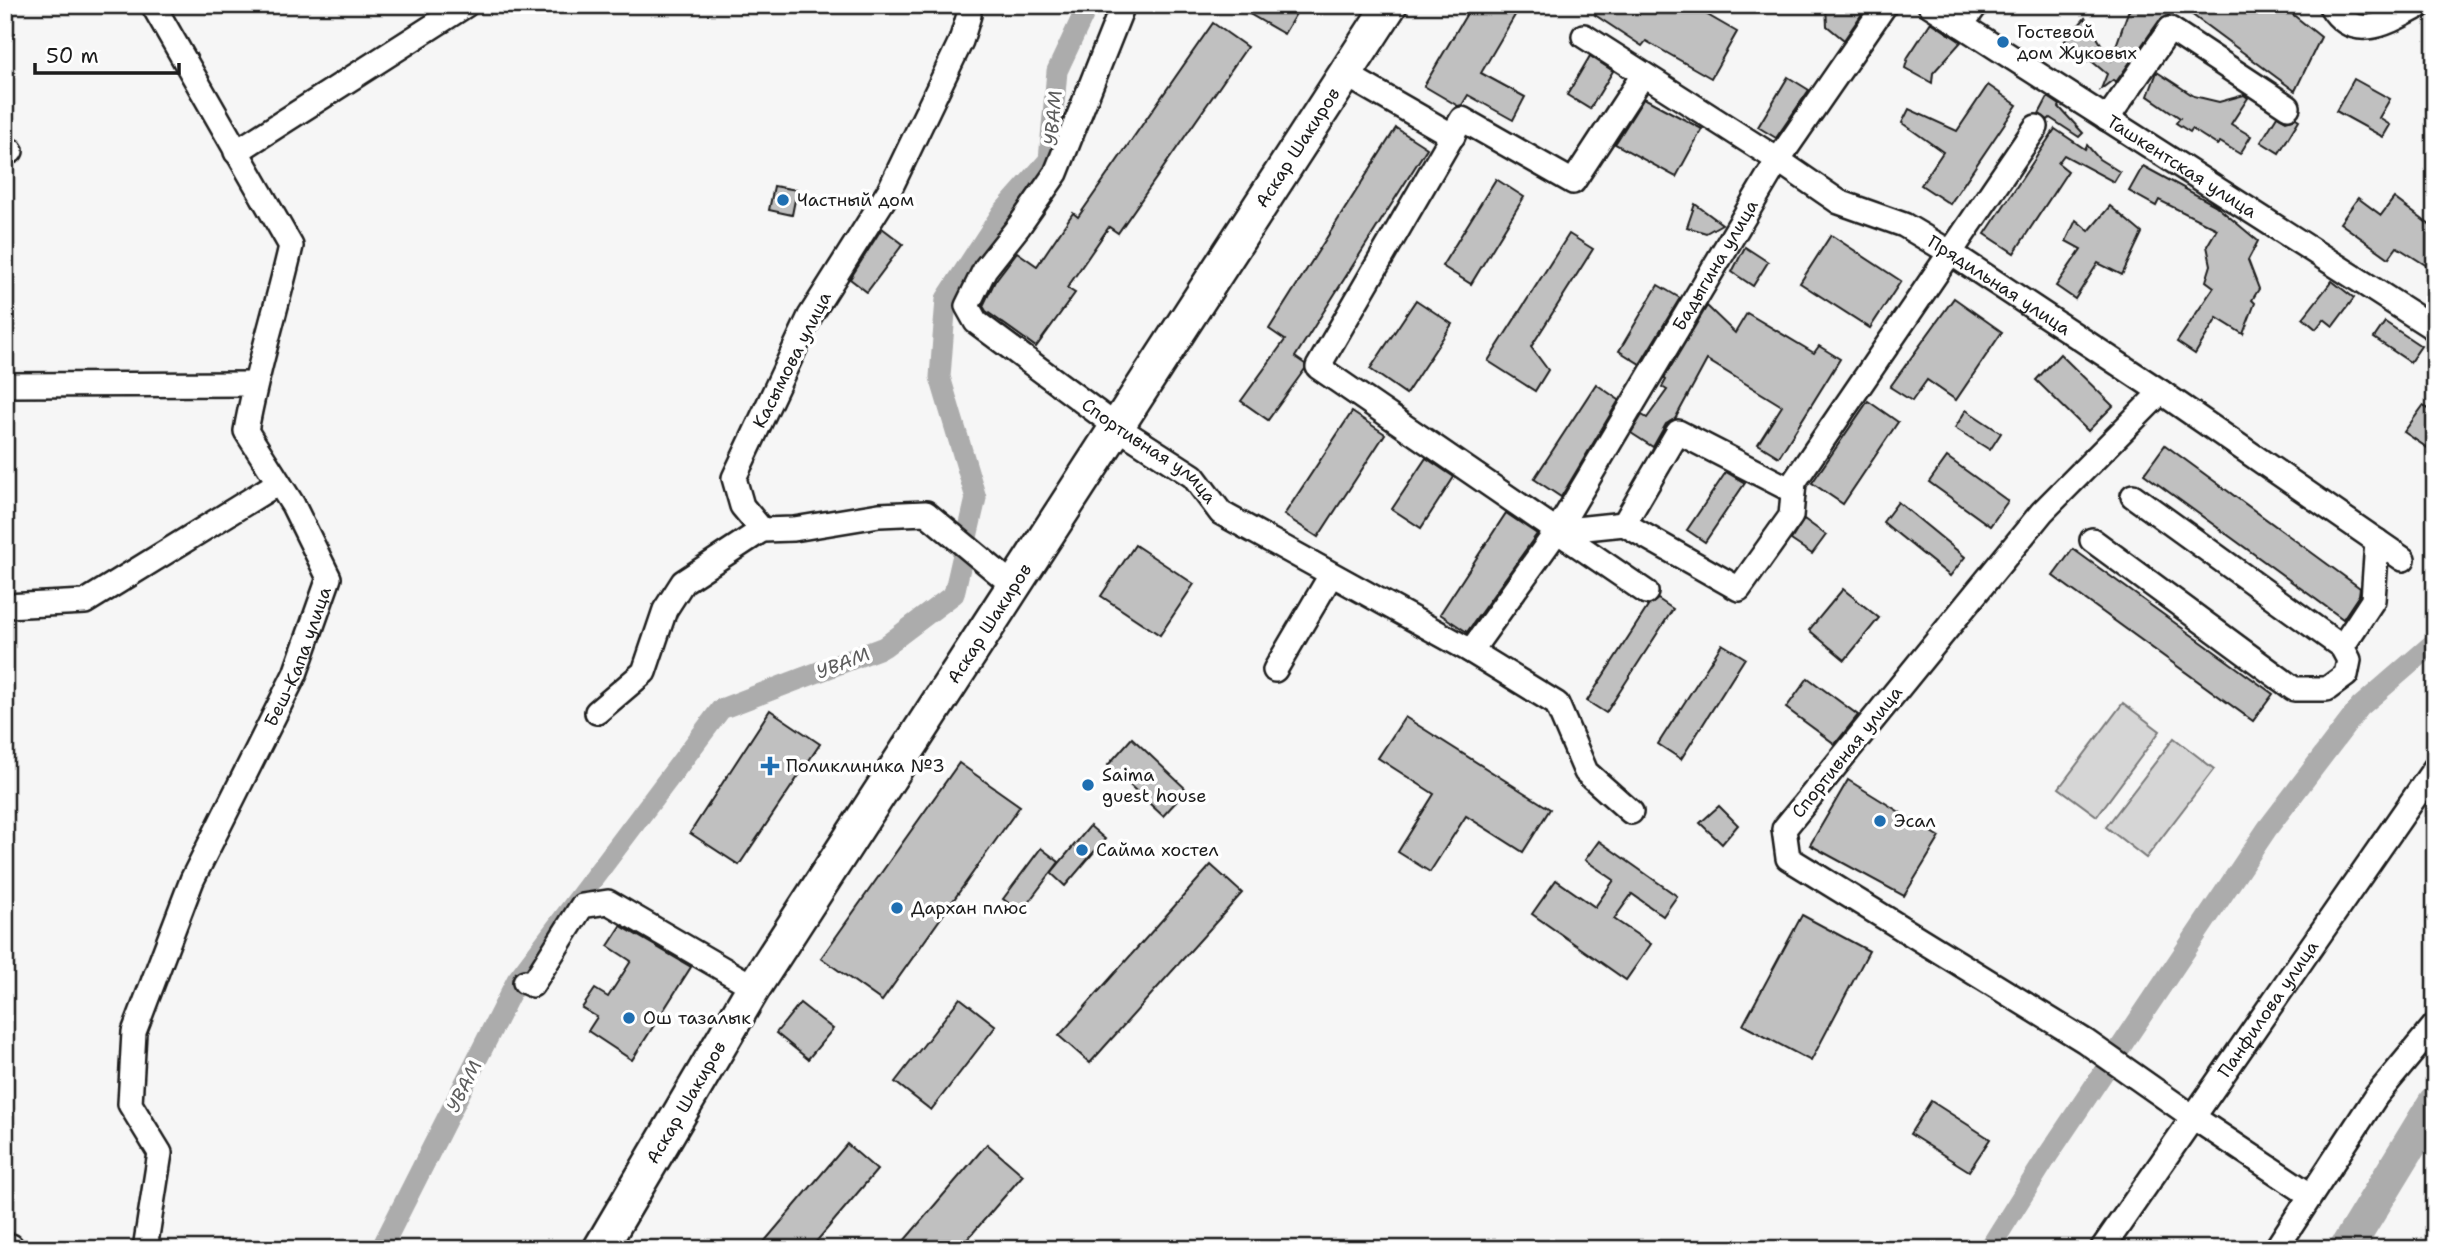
<svg xmlns="http://www.w3.org/2000/svg" width="2440" height="1254" viewBox="0 0 2440 1254" font-family="'Shantell Sans',sans-serif">
  <rect width="100%" height="100%" fill="#f6f6f6"/>
  <filter id="ink" filterUnits="userSpaceOnUse"><feTurbulence type="fractalNoise" baseFrequency=".0143" numOctaves="2"/><feDisplacementMap in="SourceGraphic" scale="14" xChannelSelector="R" yChannelSelector="G"/><feConvolveMatrix kernelMatrix="1 2 1 2 8 2 1 2 1" color-interpolation-filters="sRGB"/></filter>
  <g filter="url(#ink)">
    <g fill="#d6d6d6" stroke="#797979" stroke-width="2">
      <path d="M 2123,703 L 2160,731 L 2097,816 L 2059,788 Z"/>
      <path d="M 2174,738 L 2214,769 L 2146,858 L 2106,827 Z"/>
    </g>
    <g fill="none" stroke-linecap="round" stroke-linejoin="round">
      <g stroke="#acacac" stroke-width="21">
        <path d="M 381,1249 L 517,980 L 721,709 L 884,647 L 954,594 L 976,498 L 940,377 L 946,299 L 1002,213 L 1049,160 L 1057,71 L 1088,5"/>
        <path d="M 1989,1249 L 2048,1155 L 2267,829 L 2360,707 L 2435,642"/>
      </g>
      <path stroke="#acacac" stroke-width="35" d="M 2346,1249 L 2435,1103"/>
    </g>
    <g fill="#c0c0c0" stroke="#1c1c1c" stroke-width="2">
      <path d="M 1234,5 L 1301,5 L 1284,34 Z"/>
      <path d="M 1472,5 L 1521,5 L 1481,73 L 1525,97 L 1513,120 L 1468,95 L 1462,105 L 1458,106 L 1424,86 Z"/>
      <path d="M 1602,5 L 1690,5 L 1737,32 L 1711,78 L 1646,41 L 1642,46 L 1595,15 Z"/>
      <path d="M 1826,5 L 1868,5 L 1844,40 L 1827,26 Z"/>
      <path d="M 2134,5 L 2157,5 L 2169,15 L 2159,21 L 2116,82 L 2113,80 L 2101,89 L 2107,74 L 2089,59 L 2087,62 L 2064,42 L 2085,18 L 2111,60 L 2128,12 Z"/>
      <path d="M 2179,5 L 2281,5 L 2321,37 L 2295,91 Z"/>
      <path d="M 1931,22 L 1961,42 L 1933,73 L 1932,83 L 1905,68 L 1908,57 Z"/>
      <path d="M 1213,23 L 1247,47 L 1118,233 L 1109,227 L 1067,288 L 1075,293 L 1036,347 L 986,311 L 983,306 L 995,281 L 1017,252 L 1037,266 L 1073,213 L 1078,217 Z"/>
      <path d="M 1590,56 L 1613,71 L 1590,109 L 1567,95 Z"/>
      <path d="M 2157,72 L 2194,96 L 2219,102 L 2244,95 L 2248,98 L 2231,124 L 2251,136 L 2240,154 L 2220,142 L 2217,145 L 2192,129 L 2190,132 L 2176,123 L 2180,118 L 2148,96 Z"/>
      <path d="M 1788,77 L 1809,90 L 1776,138 L 1758,127 Z"/>
      <path d="M 2354,79 L 2390,99 L 2379,118 L 2390,125 L 2383,137 L 2336,111 Z"/>
      <path d="M 1988,85 L 2017,105 L 1950,204 L 1921,185 L 1943,152 L 1902,123 L 1909,109 L 1957,131 Z"/>
      <path d="M 2048,97 L 2060,105 L 2059,107 L 2083,133 L 2079,137 L 2050,118 L 2048,120 L 2039,114 Z"/>
      <path d="M 1644,98 L 1702,129 L 1676,177 L 1615,144 Z"/>
      <path d="M 2277,116 L 2286,121 L 2296,118 L 2299,120 L 2279,153 L 2261,142 Z"/>
      <path d="M 1396,128 L 1427,148 L 1295,357 L 1305,364 L 1305,369 L 1268,420 L 1241,401 L 1285,340 L 1269,329 Z"/>
      <path d="M 2055,129 L 2085,149 L 2087,145 L 2099,159 L 2120,172 L 2114,182 L 2064,155 L 2058,163 L 2068,171 L 2014,253 L 1985,234 Z"/>
      <path d="M 2143,166 L 2215,205 L 2258,241 L 2248,260 L 2259,289 L 2252,300 L 2255,303 L 2243,334 L 2217,318 L 2195,354 L 2177,342 L 2214,287 L 2206,281 L 2211,265 L 2207,246 L 2217,229 L 2159,200 L 2156,206 L 2129,191 Z"/>
      <path d="M 1496,179 L 1524,197 L 1471,284 L 1442,266 Z"/>
      <path d="M 774,186 L 797,190 L 792,215 L 769,210 Z"/>
      <path d="M 2358,198 L 2381,215 L 2394,198 L 2435,229 L 2435,271 L 2397,247 L 2389,258 L 2340,223 Z"/>
      <path d="M 1695,204 L 1722,224 L 1706,233 L 1687,227 Z"/>
      <path d="M 2110,206 L 2142,233 L 2122,275 L 2098,263 L 2075,299 L 2056,286 L 2081,249 L 2066,241 L 2076,220 L 2089,231 Z"/>
      <path d="M 882,228 L 903,244 L 867,292 L 850,279 Z"/>
      <path d="M 1569,234 L 1593,249 L 1531,347 L 1548,370 L 1535,391 L 1488,361 Z"/>
      <path d="M 1831,235 L 1901,281 L 1870,328 L 1800,283 Z"/>
      <path d="M 1745,247 L 1768,262 L 1753,286 L 1732,272 Z"/>
      <path d="M 2332,281 L 2354,298 L 2333,326 L 2324,319 L 2316,329 L 2303,318 Z"/>
      <path d="M 1658,285 L 1680,298 L 1640,364 L 1619,351 Z"/>
      <path d="M 1954,298 L 2002,332 L 1956,400 L 1927,380 L 1912,401 L 1890,387 Z"/>
      <path d="M 1416,300 L 1452,324 L 1406,394 L 1370,369 Z"/>
      <path d="M 1707,306 L 1735,333 L 1747,313 L 1814,353 L 1819,346 L 1840,359 L 1779,457 L 1758,444 L 1782,406 L 1707,360 L 1675,419 L 1666,424 L 1653,447 L 1631,433 L 1642,415 L 1647,418 L 1667,390 L 1662,387 L 1666,380 L 1664,378 Z"/>
      <path d="M 2385,322 L 2421,346 L 2410,362 L 2374,338 Z"/>
      <path d="M 2060,354 L 2113,406 L 2088,431 L 2036,380 Z"/>
      <path d="M 1596,384 L 1619,400 L 1561,497 L 1534,479 Z"/>
      <path d="M 1868,401 L 1898,422 L 1843,504 L 1812,483 Z"/>
      <path d="M 2423,406 L 2435,412 L 2435,453 L 2404,432 Z"/>
      <path d="M 1966,410 L 2001,433 L 1990,450 L 1955,428 Z"/>
      <path d="M 1352,412 L 1385,434 L 1318,537 L 1284,515 Z"/>
      <path d="M 2165,445 L 2360,588 L 2359,595 L 2343,619 L 2144,474 Z"/>
      <path d="M 1947,457 L 2008,501 L 1990,526 L 1929,482 Z"/>
      <path d="M 1426,458 L 1454,477 L 1421,528 L 1392,509 Z"/>
      <path d="M 1726,472 L 1745,483 L 1705,542 L 1687,530 Z"/>
      <path d="M 1898,502 L 1965,557 L 1950,576 L 1883,522 Z"/>
      <path d="M 1506,513 L 1537,534 L 1467,632 L 1440,614 Z"/>
      <path d="M 1804,519 L 1826,535 L 1812,554 L 1791,540 Z"/>
      <path d="M 1135,545 L 1194,584 L 1160,635 L 1101,596 Z"/>
      <path d="M 2073,549 L 2273,694 L 2253,721 L 2053,576 Z"/>
      <path d="M 1843,589 L 1879,618 L 1845,660 L 1809,630 Z"/>
      <path d="M 1658,599 L 1673,609 L 1606,713 L 1587,701 L 1649,605 Z"/>
      <path d="M 1722,644 L 1745,658 L 1681,759 L 1658,744 Z"/>
      <path d="M 1808,678 L 1858,715 L 1835,744 L 1786,708 Z"/>
      <path d="M 770,710 L 820,744 L 739,865 L 690,833 Z"/>
      <path d="M 1405,717 L 1550,809 L 1523,852 L 1466,816 L 1430,872 L 1398,852 L 1434,794 L 1378,758 Z"/>
      <path d="M 1132,738 L 1187,790 L 1163,816 L 1108,765 Z"/>
      <path d="M 959,763 L 1020,806 L 882,1001 L 821,958 Z"/>
      <path d="M 1848,780 L 1940,837 L 1904,896 L 1810,845 Z"/>
      <path d="M 1719,806 L 1738,825 L 1722,844 L 1700,823 Z"/>
      <path d="M 1090,826 L 1105,839 L 1065,886 L 1051,873 Z"/>
      <path d="M 1599,841 L 1677,896 L 1663,916 L 1632,894 L 1614,919 L 1651,944 L 1626,980 L 1532,914 L 1556,880 L 1595,907 L 1614,880 L 1585,860 Z"/>
      <path d="M 1041,848 L 1059,862 L 1021,912 L 1003,899 Z"/>
      <path d="M 1211,865 L 1242,893 L 1090,1063 L 1059,1036 Z"/>
      <path d="M 1802,915 L 1869,951 L 1811,1061 L 1743,1025 Z"/>
      <path d="M 621,926 L 691,967 L 632,1060 L 588,1031 L 597,1017 L 582,1008 L 595,989 L 608,997 L 631,961 L 608,946 Z"/>
      <path d="M 960,998 L 996,1026 L 931,1110 L 895,1082 Z"/>
      <path d="M 800,1003 L 833,1029 L 808,1059 L 776,1033 Z"/>
      <path d="M 1931,1101 L 1990,1139 L 1969,1171 L 1910,1134 Z"/>
      <path d="M 847,1144 L 877,1170 L 810,1249 L 758,1249 Z"/>
      <path d="M 987,1144 L 1023,1175 L 959,1249 L 897,1249 Z"/>
    </g>
    <g fill="none" stroke-linecap="round" stroke-linejoin="round">
      <defs>
        <g id="street">
          <path d="M 968,5 L 969,15 L 961,41 L 889,191 L 810,316 L 734,478 L 742,506 L 762,530 L 794,529 L 879,515 L 926,513 L 1014,586"/>
          <path id="s1" d="M 1123,5 L 1056,173 L 1019,226 L 985,269 L 967,306 L 976,322 L 1117,427 L 1193,476 L 1221,513 L 1471,651 L 1557,704 L 1586,772 L 1631,812"/>
          <path id="s2" d="M 1930,5 L 2435,329"/>
          <path d="M 2330,5 C 2354,45 2389,22 2421,5"/>
          <path d="M 1961,25 L 1976,5"/>
          <path id="s3" d="M 1584,36 L 1778,160 L 1839,202 L 1904,225 L 1951,253 L 2161,392 L 2403,559"/>
          <path d="M 1345,74 L 1453,136"/>
          <path d="M 1643,75 L 1573,182 L 1462,119 L 1318,367 L 1646,592"/>
          <path d="M 2107,119 L 2170,29 L 2288,107"/>
          <path d="M 5,151 L 11,151"/>
          <path d="M 236,152 L 466,5"/>
          <path d="M 5,385 L 254,384"/>
          <path d="M 2161,392 L 2042,512 L 1784,829 L 1788,858 L 2085,1041 L 2193,1117 L 2310,1195"/>
          <path d="M 1624,524 L 1678,432 L 1793,491"/>
          <path d="M 1557,531 L 1624,524 L 1739,589 L 1791,516 L 1794,482 L 2036,127"/>
          <path d="M 2092,540 L 2294,689 L 2327,689 L 2346,675 L 2349,660 L 2342,647 L 2133,496"/>
          <path d="M 5,606 L 85,602 L 278,483"/>
          <path d="M 2342,647 L 2373,600 L 2377,541"/>
          <path id="s4" d="M 1471,651 L 1557,531 L 1778,160 L 1885,5"/>
          <path d="M 1275,670 L 1331,575"/>
          <path d="M 597,712 L 644,672 L 665,610 L 683,582 L 762,530"/>
          <path d="M 525,982 L 532,985 L 582,906 L 608,902 L 754,987"/>
          <path d="M 11,1246 L 13,1249"/>
          <path id="s5" d="M 145,1249 L 160,1153 L 130,1104 L 134,1032 L 192,880 L 295,674 L 329,578 L 293,505 L 246,431 C 257,368 277,308 291,246 L 153,5"/>
          <path id="s6" d="M 2102,1249 L 2435,768"/>
          <path d="M 2276,1249 L 2376,1096 L 2435,1025"/>
        </g>
        <g id="secondary">
          <path id="s7" d="M 600,1249 L 754,987 L 1390,5"/>
        </g>
      </defs>
      <use href="#street" stroke="#1c1c1c" stroke-width="28"/>
      <use href="#secondary" stroke="#1c1c1c" stroke-width="38"/>
      <use href="#street" stroke="#fff" stroke-width="23"/>
      <use href="#secondary" stroke="#fff" stroke-width="33"/>
    </g>
  </g>
  <g fill="#1f6fb2" stroke="#fff" stroke-width="2.5">
    <circle cx="2003" cy="42" r="7"/>
    <circle cx="783" cy="200" r="7"/>
    <path d="M766.5 755.5h7v7h7v7h-7v7h-7v-7h-7v-7h7z"/>
    <circle cx="1088" cy="785" r="7"/>
    <circle cx="1880" cy="821" r="7"/>
    <circle cx="1082" cy="850" r="7"/>
    <circle cx="897" cy="908" r="7"/>
    <circle cx="629" cy="1018" r="7"/>
  </g>
  <g text-anchor="middle" dominant-baseline="central" stroke-width="7" stroke-linejoin="round" paint-order="stroke">
    <g font-size="18" fill="#1c1c1c" stroke="#fff" text-anchor="start">
      <text x="2017" y="32">Гостевой<tspan x="2017" dy="21">дом Жуковых</tspan></text>
      <text x="797" y="200">Частный дом</text>
      <text x="786" y="766">Поликлиника №3</text>
      <text x="1102" y="775">Saima<tspan x="1102" dy="21">guest house</tspan></text>
      <text x="1894" y="821">Эсал</text>
      <text x="1096" y="850">Сайма хостел</text>
      <text x="911" y="908">Дархан плюс</text>
      <text x="643" y="1018">Ош тазалык</text>
    </g>
    <g font-size="18" fill="#1c1c1c" stroke="#fff">
      <text stroke="none"><textPath href="#s7" startOffset="1304">Аскар Шакиров</textPath></text>
      <text stroke="none"><textPath href="#s2" startOffset="299">Ташкентская улица</textPath></text>
      <text stroke="none"><textPath href="#s4" startOffset="457">Бадыгина улица</textPath></text>
      <text stroke="none"><textPath href="#s3" startOffset="486">Прядильная улица</textPath></text>
      <text transform="translate(792 360) rotate(-63)">Касымова улица</text>
      <text stroke="none"><textPath href="#s1" startOffset="576">Спортивная улица</textPath></text>
      <text stroke="none"><textPath href="#s7" startOffset="737">Аскар Шакиров</textPath></text>
      <text stroke="none"><textPath href="#s5" startOffset="637">Беш-Капа улица</textPath></text>
      <text transform="translate(1847 752) rotate(-51)">Спортивная улица</text>
      <text stroke="none"><textPath href="#s6" startOffset="292">Панфилова улица</textPath></text>
      <text stroke="none"><textPath href="#s7" startOffset="170">Аскар Шакиров</textPath></text>
    </g>
    <g font-size="19" font-style="italic" fill="#5d5d5d" stroke="#fff">
      <text transform="translate(1053 118) rotate(-85)">УВАМ</text>
      <text transform="translate(843 663) rotate(-21)">УВАМ</text>
      <text transform="translate(464 1086) rotate(-63)">УВАМ</text>
    </g>
  </g>
  <rect width="2440" height="1254" fill="none" stroke="#fff" stroke-width="28"/>
  <rect x="14" y="14" width="2412" height="1226" fill="none" stroke="#1c1c1c" stroke-width="2.5" filter="url(#ink)"/>
  <path d="M35 63v10h144v-10" fill="none" stroke="#1c1c1c" stroke-width="3.5"/>
  <text x="46" y="63" font-size="21" fill="#1c1c1c" stroke="#ffffff" stroke-width="5" paint-order="stroke">50 m</text>
</svg>
